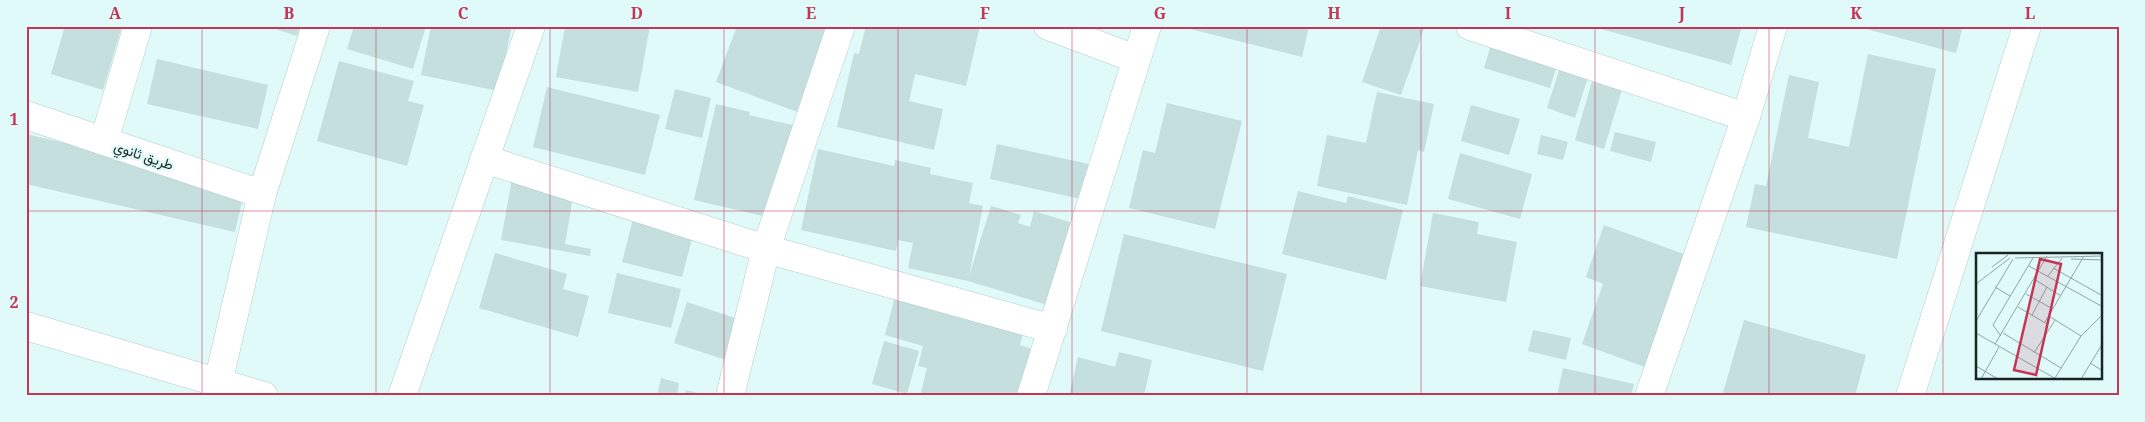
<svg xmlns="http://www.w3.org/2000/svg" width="2145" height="422" viewBox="0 0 2145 422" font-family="'Noto Serif',Vazirmatn,serif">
  <rect width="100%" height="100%" fill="#dffaf9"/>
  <g fill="#c4dfde">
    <path d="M 65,26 L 122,26 L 103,90 L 51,74 Z"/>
    <path d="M 266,26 L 300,26 L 297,36 Z"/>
    <path d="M 354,26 L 426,26 L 413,69 L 347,49 Z"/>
    <path d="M 431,26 L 512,26 L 498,91 L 421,75 Z"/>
    <path d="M 565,26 L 650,26 L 638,92 L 556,77 Z"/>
    <path d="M 737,26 L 848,26 L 814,118 L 716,82 Z"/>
    <path d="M 866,26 L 980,26 L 966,86 L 915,74 L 909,101 L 943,109 L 934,150 L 837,127 L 854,53 L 859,54 Z"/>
    <path d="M 1178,26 L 1309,26 L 1302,57 Z"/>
    <path d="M 1381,26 L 1425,26 L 1401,95 L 1362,82 Z"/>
    <path d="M 1590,26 L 1742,26 L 1731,65 Z"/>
    <path d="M 1855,26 L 1963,26 L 1956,53 Z"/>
    <path d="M 1492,41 L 1558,61 L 1550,88 L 1484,68 Z"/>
    <path d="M 1868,54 L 1936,69 L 1897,259 L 1746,227 L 1755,184 L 1766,186 L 1789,75 L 1819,82 L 1808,138 L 1849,147 Z"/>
    <path d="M 157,59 L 268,85 L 258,129 L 147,104 Z"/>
    <path d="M 339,61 L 414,81 L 408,101 L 424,105 L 407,166 L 317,141 Z"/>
    <path d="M 1561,64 L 1589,74 L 1575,118 L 1547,108 Z"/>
    <path d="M 1593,78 L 1623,86 L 1604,149 L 1575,140 Z"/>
    <path d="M 547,87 L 660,115 L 645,175 L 533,147 Z"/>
    <path d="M 675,89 L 711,98 L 702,138 L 665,129 Z"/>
    <path d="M 1377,92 L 1434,104 L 1424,152 L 1418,150 L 1407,205 L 1317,186 L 1327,135 L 1366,143 Z"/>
    <path d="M 1167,103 L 1242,121 L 1215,229 L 1129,208 L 1143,150 L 1155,153 Z"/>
    <path d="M 716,104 L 750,112 L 749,115 L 810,129 L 789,222 L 694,200 Z"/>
    <path d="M 1471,105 L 1520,119 L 1509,155 L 1461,141 Z"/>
    <path d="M 1615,132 L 1656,142 L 1651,162 L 1610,151 Z"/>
    <path d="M 26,134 L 246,185 L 235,232 L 26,184 Z"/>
    <path d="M 1541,135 L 1568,142 L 1563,160 L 1537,154 Z"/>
    <path d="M 997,144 L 1089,164 L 1081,199 L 990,179 Z"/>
    <path d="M 818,149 L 894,166 L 895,160 L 931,168 L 930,174 L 973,183 L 969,203 L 983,206 L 969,276 L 991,206 L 1021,215 L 1018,223 L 1030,227 L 1034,211 L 1076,224 L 1051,306 L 968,281 L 908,268 L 913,243 L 898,240 L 896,251 L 801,230 Z"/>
    <path d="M 1460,153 L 1532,174 L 1520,219 L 1448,199 Z"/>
    <path d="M 512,179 L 574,191 L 565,244 L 591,249 L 590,256 L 501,240 Z"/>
    <path d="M 1298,191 L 1346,203 L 1348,196 L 1403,210 L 1386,280 L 1282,254 Z"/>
    <path d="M 1433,213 L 1479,222 L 1477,234 L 1517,242 L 1506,302 L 1420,286 Z"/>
    <path d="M 633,219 L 693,235 L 682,277 L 622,262 Z"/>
    <path d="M 1604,225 L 1692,257 L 1653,370 L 1582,344 L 1603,284 L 1586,277 Z"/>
    <path d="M 1124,234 L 1287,274 L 1263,371 L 1101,331 Z"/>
    <path d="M 495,253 L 567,274 L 563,289 L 589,296 L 578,337 L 479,308 Z"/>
    <path d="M 617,273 L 681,289 L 671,328 L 608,313 Z"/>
    <path d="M 897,289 L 1024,330 L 1020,345 L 1032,349 L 1020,396 L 920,396 L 927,368 L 918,366 L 923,346 L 885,335 Z"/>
    <path d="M 687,302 L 744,321 L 732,362 L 674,343 Z"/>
    <path d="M 1744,320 L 1866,355 L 1855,396 L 1722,396 Z"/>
    <path d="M 1533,330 L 1571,338 L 1566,360 L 1528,351 Z"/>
    <path d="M 884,341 L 919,351 L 907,394 L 872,384 Z"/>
    <path d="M 1119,352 L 1152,360 L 1144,396 L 1069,396 L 1078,357 L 1115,367 Z"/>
    <path d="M 1563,368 L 1634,384 L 1631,396 L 1557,396 Z"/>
    <path d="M 661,378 L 679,383 L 677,396 L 657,396 Z"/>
    <path d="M 686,390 L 706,395 L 706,396 L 684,396 Z"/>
  </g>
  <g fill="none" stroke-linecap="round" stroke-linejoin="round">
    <defs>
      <g id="minor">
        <path d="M 1048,26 L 1136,59"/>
        <path d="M 1470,26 L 1746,117"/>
        <path d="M 26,115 L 262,194"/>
        <path d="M 104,141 L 138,26"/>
        <path d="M 484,159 L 766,249 L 1053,329"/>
        <path d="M 26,326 L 264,396"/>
        <path d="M 215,396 L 262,194 L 316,26"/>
        <path d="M 402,396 L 531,26"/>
        <path d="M 730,396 L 766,249 L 841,26"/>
        <path d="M 1031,396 L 1147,26"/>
        <path d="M 1649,396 L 1746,117 L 1773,26"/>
        <path d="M 1910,396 L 2027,26"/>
      </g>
    </defs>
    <use href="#minor" stroke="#b2cccb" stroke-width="29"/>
    <use href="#minor" stroke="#fff" stroke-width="28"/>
  </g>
  <path fill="none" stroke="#c53555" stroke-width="1" stroke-opacity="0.55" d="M 202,26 L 202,396M 376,26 L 376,396M 550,26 L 550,396M 724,26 L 724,396M 898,26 L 898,396M 1072,26 L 1072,396M 1247,26 L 1247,396M 1421,26 L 1421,396M 1595,26 L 1595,396M 1769,26 L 1769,396M 1943,26 L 1943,396M 26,211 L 2119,211"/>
  <g text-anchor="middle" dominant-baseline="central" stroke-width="4.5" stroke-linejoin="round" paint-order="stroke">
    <g font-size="14" fill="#1a2423" stroke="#dffaf9">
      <text transform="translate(144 155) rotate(19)">طريق ثانوي</text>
    </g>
  </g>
  <g transform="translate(1976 253)">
    <rect width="126" height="126" fill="#dffaf9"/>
    <path fill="none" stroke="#90a4a3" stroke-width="1" d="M 39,5 L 127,3M 95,6 L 127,7M 53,13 L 127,54M 16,14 L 32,2M 77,15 L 127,43M 72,23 L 86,5M 58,26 L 85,43M 0,31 L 34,5M 19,34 L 34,43M 50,41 L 77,56M 42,54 L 71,71M 56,62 L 71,34M 73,63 L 105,83M 0,68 L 37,6M 69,69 L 108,3M 0,80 L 80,126M 27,80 L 85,115M 25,83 L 17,72 L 57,5M 19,91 L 71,3M 58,100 L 79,67M 114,110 L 127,118M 0,113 L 22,126M 79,125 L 105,83 L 127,61M 5,126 L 23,94M 105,126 L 127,90"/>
    <path fill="#c53555" fill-opacity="0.15" stroke="#c53555" stroke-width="2.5" d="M 64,6 L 85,11 L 60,122 L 38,117 Z"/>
    <rect width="126" height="126" fill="none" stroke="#1a2423" stroke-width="2.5"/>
  </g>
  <rect width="2145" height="422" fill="none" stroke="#dffaf9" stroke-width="55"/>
  <rect x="28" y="28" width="2090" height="366" fill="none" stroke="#c53555" stroke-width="2"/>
  <g font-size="16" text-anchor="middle" font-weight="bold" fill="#c53555">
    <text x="115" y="19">A</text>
    <text x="289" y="19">B</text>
    <text x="463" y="19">C</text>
    <text x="637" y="19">D</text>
    <text x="811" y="19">E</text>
    <text x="985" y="19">F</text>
    <text x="1160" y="19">G</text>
    <text x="1334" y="19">H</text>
    <text x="1508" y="19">I</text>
    <text x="1682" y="19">J</text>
    <text x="1856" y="19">K</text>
    <text x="2030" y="19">L</text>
    <text x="14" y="125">1</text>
    <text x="14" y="308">2</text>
  </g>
</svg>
